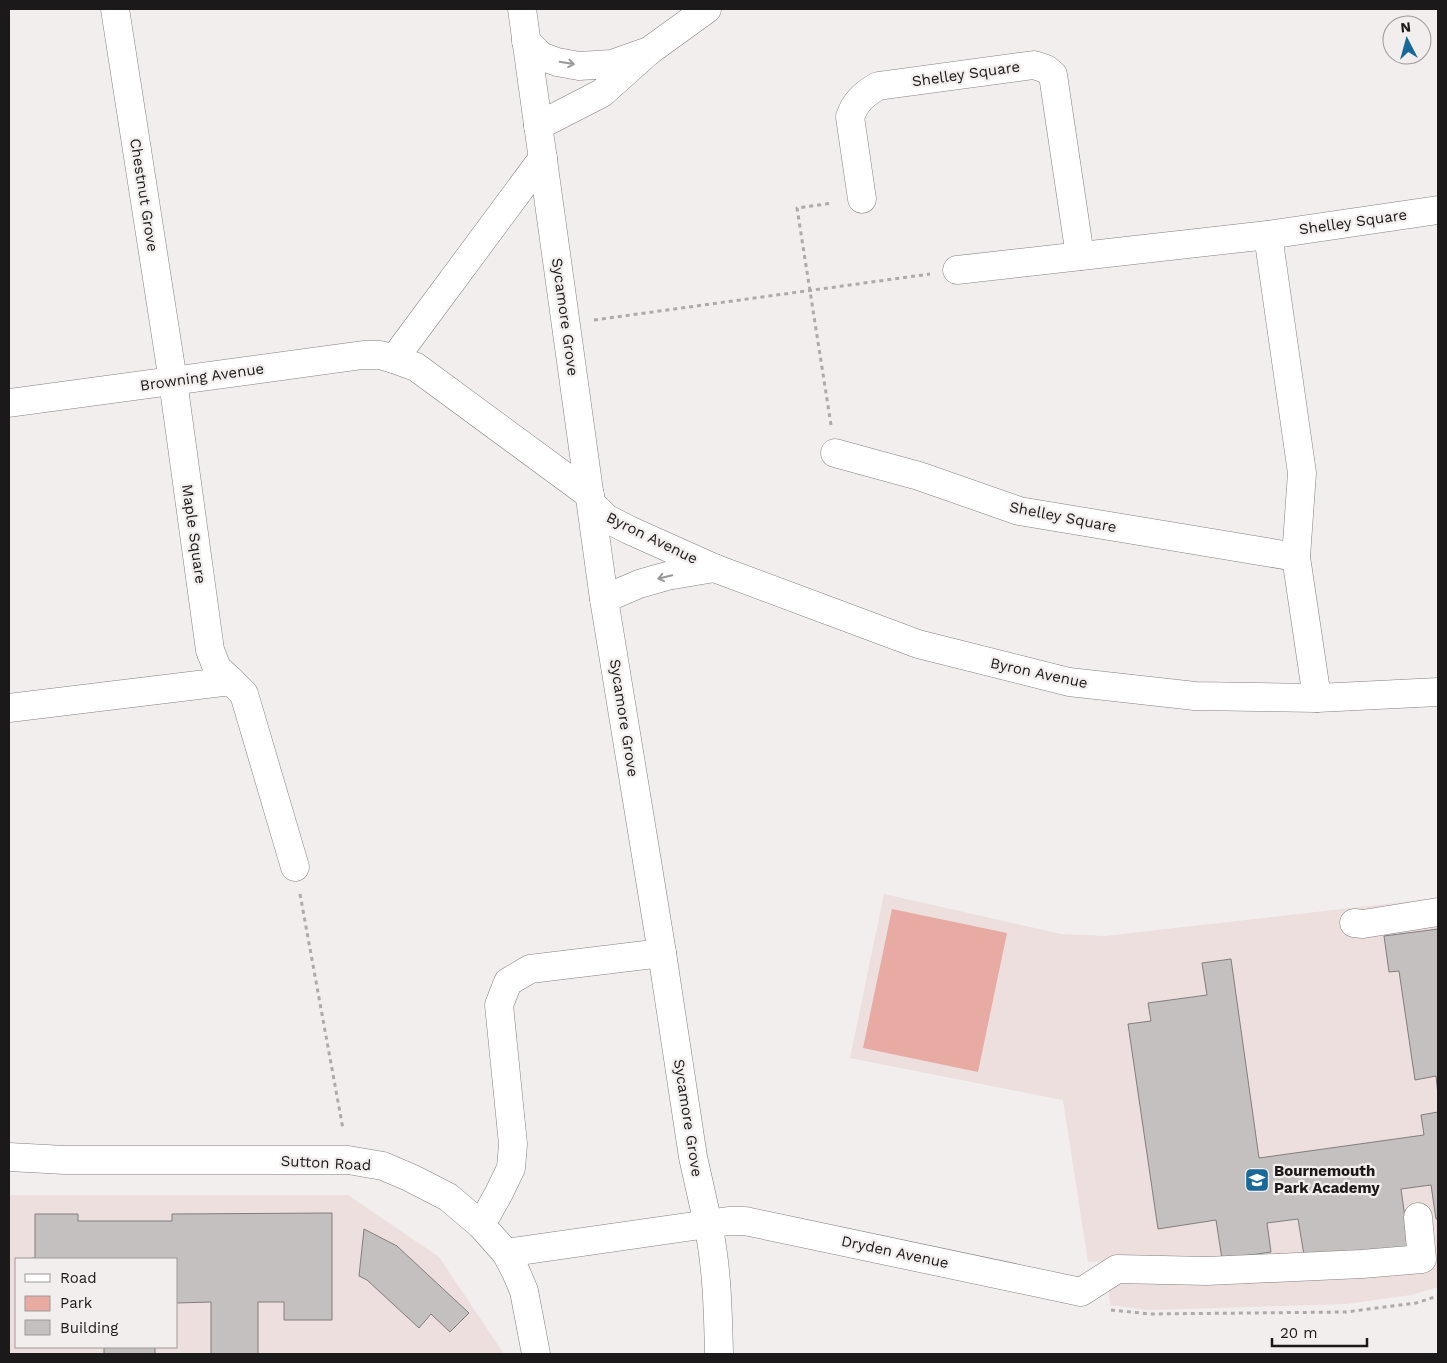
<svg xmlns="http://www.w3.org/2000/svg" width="1447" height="1363" viewBox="0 0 1447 1363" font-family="'Work Sans',sans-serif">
  <rect width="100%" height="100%" fill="#f2eeed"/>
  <g fill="#ecdfdd" fill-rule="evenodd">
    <path d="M 884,894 L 1061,934 L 1105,936 L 1438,898 L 1438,1287 L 1411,1295 L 1346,1304 L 1148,1310 L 1110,1305 L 1106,1261 L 1088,1262 L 1063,1100 L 850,1058 Z"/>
    <path d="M 9,1195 L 348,1195 L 439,1257 L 504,1354 L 9,1354 ZM 16,1259 L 176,1259 L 176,1347 L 16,1347 Z"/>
  </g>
  <path fill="#e7aba4" d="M 892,909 L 1007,933 L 978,1072 L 863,1048 Z"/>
  <g fill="#c4c0c0" stroke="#817e7d">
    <path d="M 1438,929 L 1438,1095 L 1436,1076 L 1415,1080 L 1399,971 L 1389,972 L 1384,936 Z"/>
    <path d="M 1231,959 L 1259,1158 L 1424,1135 L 1421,1115 L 1438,1112 L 1438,1219 L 1436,1219 L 1431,1185 L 1401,1189 L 1409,1246 L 1305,1261 L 1298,1219 L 1267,1223 L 1271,1252 L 1222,1259 L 1216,1220 L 1158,1229 L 1128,1024 L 1151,1021 L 1148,1003 L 1207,995 L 1202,963 Z"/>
    <path d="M 332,1213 L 332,1320 L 284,1320 L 284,1302 L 258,1302 L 258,1354 L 211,1354 L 211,1302 L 176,1303 L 176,1259 L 25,1259 L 35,1258 L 35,1214 L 78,1214 L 78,1221 L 172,1221 L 172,1214 Z"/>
    <path d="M 364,1229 L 397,1246 L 469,1313 L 450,1332 L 431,1314 L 419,1328 L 367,1280 L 359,1276 Z"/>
    <rect x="104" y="1347" width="51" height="7"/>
  </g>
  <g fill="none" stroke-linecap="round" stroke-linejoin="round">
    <defs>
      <g id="minor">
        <path d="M 526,41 L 541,56 L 557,62 L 579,66 L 612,64 L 649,51 L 602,93 L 538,126"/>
        <path d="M 649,51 L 707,9"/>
        <path d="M 862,199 L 850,117 C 855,102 864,94 878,86 L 1034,65 L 1046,69 L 1053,75 L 1080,256"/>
        <path d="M 1268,235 L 1302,473 L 1296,557 L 1317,698"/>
        <path d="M 957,270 L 1268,235 L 1438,210"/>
        <path d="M 394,359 L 416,367 L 590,495"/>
        <path d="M 9,403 L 363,355 L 380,355 L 394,359 L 543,158"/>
        <path d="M 835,453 L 919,476 L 1019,511 L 1296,557"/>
        <path d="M 592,504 L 606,518 L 629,530 L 714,568 L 667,576 L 639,584 L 604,599"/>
        <path d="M 714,568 L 918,644 L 1069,682 L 1195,696 L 1317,698 L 1438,692"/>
        <path d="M 231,681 L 244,694 L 295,867"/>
        <path d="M 9,708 L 231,681 L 217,668 L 210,650 L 173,381 L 115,9"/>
        <path d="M 1354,923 L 1363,924 L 1438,912"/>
        <path d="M 481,1225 L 499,1193 L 511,1168 L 513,1144 L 499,1005 L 508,982 L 530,969 L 662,953"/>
        <path d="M 506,1253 L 708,1224 L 693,1157 L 662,953 L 604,599 L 522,9"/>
        <path d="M 719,1354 C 718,1310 717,1267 708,1224 L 728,1221 L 745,1221 L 1081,1292 L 1117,1269 L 1207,1271 L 1362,1264 L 1422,1259 L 1418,1217"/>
      </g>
      <path id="major" d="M 9,1157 L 65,1160 L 348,1160 L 383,1166 L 411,1178 L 448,1197 L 481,1225 L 506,1253 L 516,1272 L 524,1291 L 536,1354"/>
    </defs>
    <use href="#minor" stroke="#848080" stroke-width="29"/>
    <use href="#major" stroke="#848080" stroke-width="29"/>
    <g stroke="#aeaaa9" stroke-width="3" stroke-dasharray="4 4" stroke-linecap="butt">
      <path d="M 594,320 L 930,274"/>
      <path d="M 831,425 L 797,208 L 833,203"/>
      <path d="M 300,894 L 343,1129"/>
      <path d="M 1111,1310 L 1150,1314 L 1346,1312 L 1416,1303 L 1438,1296"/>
    </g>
    <use href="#minor" stroke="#fff" stroke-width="28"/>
    <use href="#major" stroke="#fff" stroke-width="28"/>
  </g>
  <defs><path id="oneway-shaft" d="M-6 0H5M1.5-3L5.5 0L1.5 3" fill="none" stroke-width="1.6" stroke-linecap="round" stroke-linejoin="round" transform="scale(1.25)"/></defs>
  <g stroke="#989898">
    <use href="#oneway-shaft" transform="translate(567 63) rotate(10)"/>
    <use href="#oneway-shaft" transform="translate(665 577) rotate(166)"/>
  </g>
  <defs>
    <symbol id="school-square" viewBox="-11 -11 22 22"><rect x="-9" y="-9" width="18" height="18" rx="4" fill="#19689a" stroke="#f2eeed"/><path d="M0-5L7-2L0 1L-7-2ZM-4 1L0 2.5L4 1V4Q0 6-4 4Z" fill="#fff"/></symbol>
  </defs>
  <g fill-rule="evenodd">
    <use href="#school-square" x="1243" y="1166" width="28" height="28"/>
  </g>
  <g text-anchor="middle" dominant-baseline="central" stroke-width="4.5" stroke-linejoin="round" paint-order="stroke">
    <g font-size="15" fill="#1b1919" stroke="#f2eeed">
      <text transform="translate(966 74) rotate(-8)">Shelley Square</text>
      <text transform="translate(144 195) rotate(81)">Chestnut Grove</text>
      <text transform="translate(1353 222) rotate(-8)">Shelley Square</text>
      <text transform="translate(565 317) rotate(82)">Sycamore Grove</text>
      <text transform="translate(202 377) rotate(-8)">Browning Avenue</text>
      <text transform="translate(1063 517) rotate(11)">Shelley Square</text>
      <text transform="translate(194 534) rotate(82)">Maple Square</text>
      <text transform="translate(652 538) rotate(26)">Byron Avenue</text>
      <text transform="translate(1039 673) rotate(12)">Byron Avenue</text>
      <text transform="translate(624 718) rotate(81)">Sycamore Grove</text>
      <text transform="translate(688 1118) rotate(81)">Sycamore Grove</text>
      <text transform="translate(326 1163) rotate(3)">Sutton Road</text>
      <text transform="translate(895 1252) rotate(12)">Dryden Avenue</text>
    </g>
    <g font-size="15" font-weight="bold" fill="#1b1919" stroke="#f2eeed" text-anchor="start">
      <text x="1274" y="1171">Bournemouth<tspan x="1274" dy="17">Park Academy</tspan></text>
    </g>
  </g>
  <rect width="1447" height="1363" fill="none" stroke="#1b1919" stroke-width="20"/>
  <rect x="15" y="1258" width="162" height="90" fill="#f2eeed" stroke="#9c9998"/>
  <rect x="25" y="1274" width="25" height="8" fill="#ffffff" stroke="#9c9998"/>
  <text x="60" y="1283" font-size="15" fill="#1b1919">Road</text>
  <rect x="25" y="1296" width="25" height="15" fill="#e7aba4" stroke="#9c9998"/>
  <text x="60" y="1308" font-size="15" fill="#1b1919">Park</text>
  <rect x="25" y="1320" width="25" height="15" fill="#c4c0c0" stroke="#9c9998"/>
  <text x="60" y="1333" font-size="15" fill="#1b1919">Building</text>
  <g transform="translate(1407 40) rotate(354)"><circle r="24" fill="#f2eeed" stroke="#9c9998"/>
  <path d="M0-4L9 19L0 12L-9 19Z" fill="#19689a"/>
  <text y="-8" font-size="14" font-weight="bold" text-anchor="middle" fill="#1b1919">N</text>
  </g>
  <path d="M1272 1338v8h95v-8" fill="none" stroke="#1b1919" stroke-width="2.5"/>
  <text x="1280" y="1338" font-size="15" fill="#1b1919" stroke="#f2eeed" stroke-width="4" paint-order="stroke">20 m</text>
</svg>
